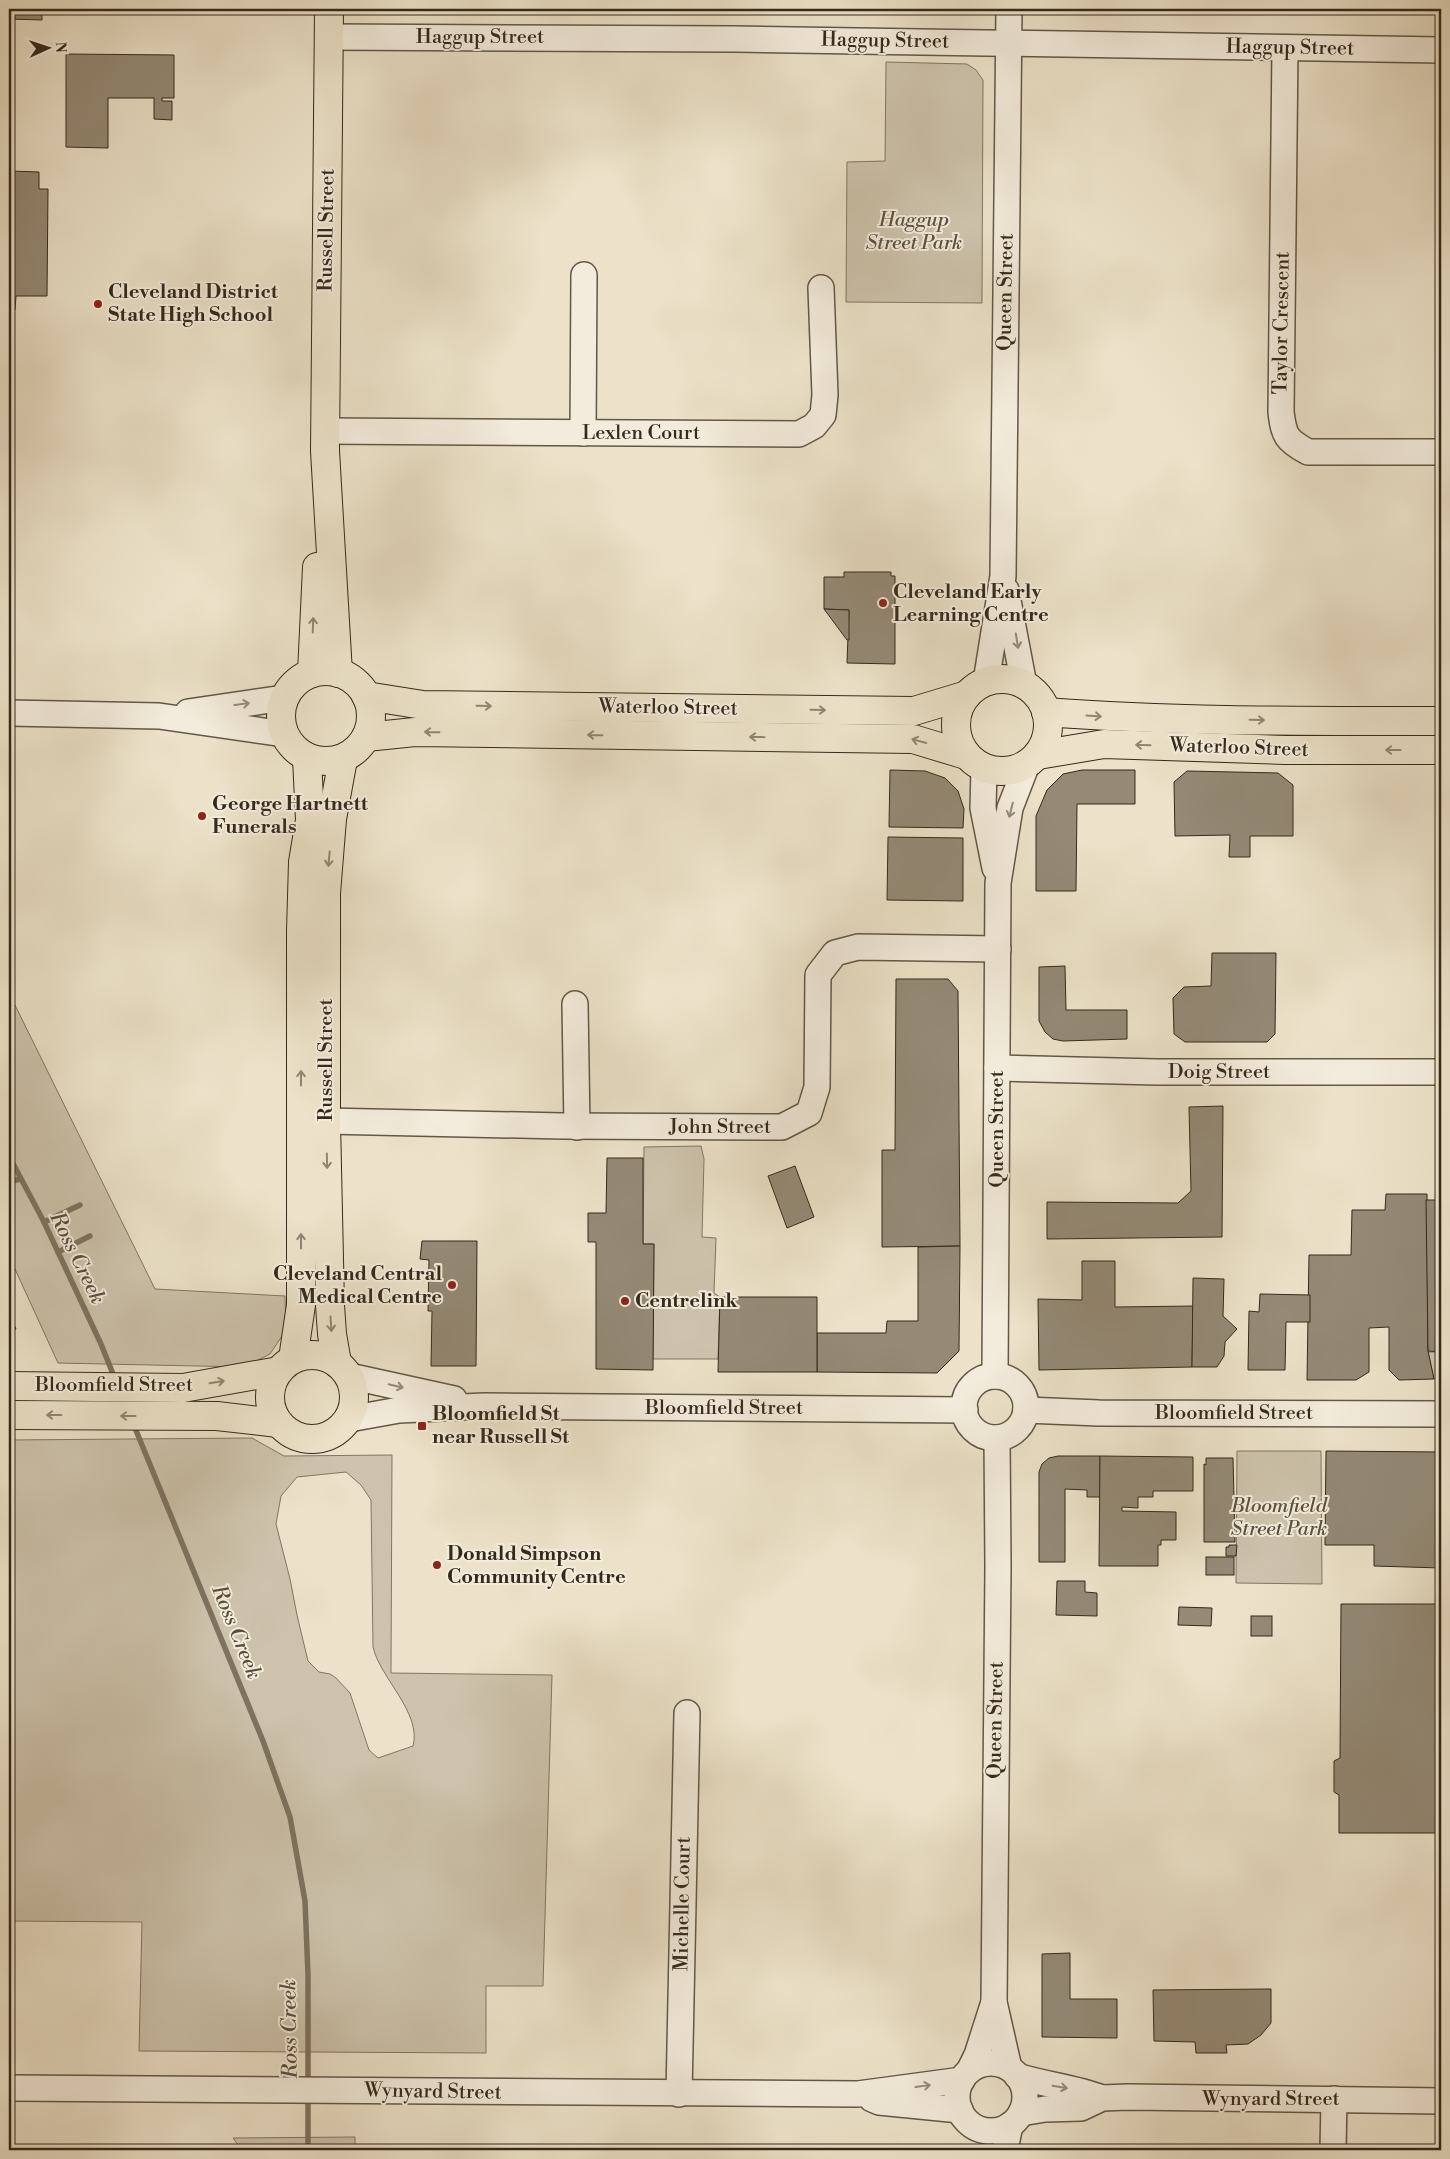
<svg xmlns="http://www.w3.org/2000/svg" width="1450" height="2159" viewBox="0 0 1450 2159" font-family="'Libre Bodoni',serif">
  <rect width="100%" height="100%" fill="#ece2c9"/>
  <filter id="stains"><feTurbulence type="fractalNoise" baseFrequency=".004" numOctaves="4"/><feColorMatrix values="0 0 0 0 .2 0 0 0 0 .09 0 0 0 0 .02 0 0 0 .5 -.17"/></filter>
  <radialGradient id="worn" r=".72"><stop offset=".6" stop-color="#630" stop-opacity="0"/><stop offset="1" stop-color="#630" stop-opacity=".3"/></radialGradient>
  <g fill="#cdc3ac" stroke="#807664" fill-rule="evenodd">
    <path d="M 886,62 L 967,64 L 976,70 L 983,80 L 982,303 L 846,302 L 847,162 L 885,161 Z"/>
    <path d="M 9,993 L 155,1289 L 285,1296 L 286,1330 L 270,1354 L 244,1367 L 58,1363 L 9,1256 Z"/>
    <path d="M 701,1146 L 704,1159 L 702,1237 L 716,1238 L 714,1293 L 720,1297 L 718,1359 L 653,1359 L 654,1244 L 643,1244 L 644,1147 Z"/>
    <path d="M 1428,1352 L 1441,1352 L 1441,1372 L 1439,1377 L 1434,1379 Z"/>
    <path d="M 252,1438 L 284,1456 L 392,1455 L 391,1673 L 552,1675 L 543,1986 L 486,1986 L 486,2053 L 139,2051 L 142,1922 L 9,1921 L 9,1440 ZM 346,1472 L 361,1485 L 371,1500 L 373,1647 C 380,1678 422,1713 413,1746 L 378,1758 L 369,1750 L 350,1693 L 336,1678 L 330,1674 L 319,1672 L 308,1661 L 297,1615 L 290,1579 L 276,1524 L 281,1496 L 297,1477 Z"/>
    <path d="M 1237,1451 L 1321,1451 L 1322,1584 L 1236,1583 Z"/>
    <path d="M 355,2137 L 355,2150 L 242,2150 L 233,2138 Z"/>
  </g>
  <g fill="none" stroke-linecap="round" stroke-linejoin="round">
    <g stroke="#7d7360" stroke-width="5.5">
      <path d="M 9,1083 L 11,1082"/>
      <path d="M 9,1156 L 44,1222 L 101,1344 L 115,1379"/>
      <path d="M 9,1182 L 20,1179"/>
      <path d="M 44,1222 L 80,1205"/>
      <path d="M 58,1252 L 90,1236"/>
      <path d="M 133,1423 L 263,1741 L 290,1817 L 305,1901 L 308,1975 L 308,2084"/>
      <path d="M 308,2150 L 308,2096"/>
    </g>
  </g>
  <g fill="#948a76" stroke="#342a1c">
    <path d="M 9,9 L 42,9 L 42,20 L 9,19 Z"/>
    <path d="M 66,54 L 174,55 L 174,98 L 162,98 L 162,101 L 172,101 L 172,120 L 154,119 L 154,98 L 108,98 L 108,148 L 66,147 Z"/>
    <path d="M 9,171 L 39,172 L 39,189 L 48,189 L 47,296 L 16,296 L 15,310 L 9,310 Z"/>
    <path d="M 844,572 L 891,572 L 891,576 L 895,576 L 895,664 L 847,663 L 849,610 L 824,609 L 824,577 L 844,577 Z"/>
    <path d="M 824,609 L 849,610 L 849,640 L 847,640 Z"/>
    <path d="M 890,770 L 925,771 L 945,778 L 958,791 L 964,809 L 963,828 L 889,827 Z"/>
    <path d="M 1082,770 L 1135,770 L 1135,804 L 1077,804 L 1076,891 L 1036,891 L 1036,816 L 1047,790 L 1063,774 Z"/>
    <path d="M 1187,771 L 1278,773 L 1293,785 L 1293,836 L 1250,836 L 1250,857 L 1229,857 L 1230,835 L 1175,836 L 1174,782 Z"/>
    <path d="M 888,837 L 963,838 L 963,901 L 887,900 Z"/>
    <path d="M 1212,953 L 1276,953 L 1275,1034 L 1267,1042 L 1185,1042 L 1174,1034 L 1173,998 L 1184,987 L 1211,986 Z"/>
    <path d="M 1065,966 L 1066,1010 L 1127,1010 L 1127,1039 L 1063,1041 L 1053,1039 L 1045,1032 L 1039,1021 L 1039,967 Z"/>
    <path d="M 896,979 L 948,979 L 958,991 L 960,1246 L 882,1247 L 882,1150 L 895,1150 Z"/>
    <path d="M 1223,1106 L 1222,1237 L 1047,1239 L 1047,1202 L 1178,1203 L 1191,1191 L 1189,1107 Z"/>
    <path d="M 607,1158 L 643,1158 L 643,1244 L 654,1244 L 653,1370 L 596,1369 L 596,1242 L 588,1242 L 588,1213 L 606,1213 Z"/>
    <path d="M 795,1166 L 814,1217 L 787,1228 L 768,1176 Z"/>
    <path d="M 1386,1194 L 1427,1194 L 1428,1351 L 1434,1379 L 1399,1380 L 1389,1370 L 1389,1327 L 1369,1328 L 1369,1372 L 1356,1380 L 1307,1380 L 1309,1255 L 1351,1255 L 1352,1210 L 1385,1210 Z"/>
    <path d="M 1426,1200 L 1441,1200 L 1441,1352 L 1428,1351 Z"/>
    <path d="M 422,1241 L 477,1241 L 476,1366 L 431,1366 L 432,1311 L 428,1311 L 429,1260 L 420,1259 Z"/>
    <path d="M 960,1246 L 959,1351 L 937,1373 L 817,1372 L 817,1333 L 886,1333 L 887,1321 L 918,1321 L 918,1247 Z"/>
    <path d="M 1082,1261 L 1115,1261 L 1115,1307 L 1193,1306 L 1192,1367 L 1039,1370 L 1038,1299 L 1082,1300 Z"/>
    <path d="M 1193,1278 L 1224,1279 L 1223,1316 L 1237,1329 L 1225,1342 L 1224,1356 L 1217,1367 L 1192,1367 Z"/>
    <path d="M 1260,1294 L 1310,1295 L 1310,1322 L 1286,1322 L 1285,1370 L 1248,1370 L 1249,1311 L 1259,1312 Z"/>
    <path d="M 720,1297 L 817,1297 L 817,1372 L 718,1372 Z"/>
    <path d="M 9,1315 L 16,1329 L 9,1332 Z"/>
    <path d="M 1326,1451 L 1441,1452 L 1441,1568 L 1374,1566 L 1374,1545 L 1325,1545 Z"/>
    <path d="M 1058,1456 L 1100,1456 L 1100,1497 L 1087,1497 L 1087,1490 L 1065,1489 L 1065,1562 L 1039,1562 L 1039,1472 L 1042,1464 L 1049,1458 Z"/>
    <path d="M 1100,1456 L 1193,1457 L 1193,1491 L 1153,1491 L 1153,1497 L 1138,1497 L 1138,1508 L 1122,1507 L 1122,1511 L 1176,1512 L 1176,1540 L 1161,1540 L 1161,1545 L 1158,1545 L 1158,1566 L 1099,1566 Z"/>
    <path d="M 1206,1458 L 1233,1458 L 1235,1542 L 1204,1542 L 1204,1464 L 1206,1465 Z"/>
    <path d="M 1229,1545 L 1237,1545 L 1236,1556 L 1226,1556 L 1226,1547 L 1229,1547 Z"/>
    <rect x="1206" y="1557" width="28" height="18"/>
    <path d="M 1057,1581 L 1085,1581 L 1085,1592 L 1097,1593 L 1097,1616 L 1056,1615 Z"/>
    <path d="M 1341,1604 L 1441,1604 L 1441,1833 L 1339,1833 L 1339,1795 L 1334,1792 L 1334,1761 L 1340,1758 Z"/>
    <path d="M 1179,1607 L 1212,1608 L 1211,1626 L 1178,1625 Z"/>
    <rect x="1251" y="1616" width="21" height="20"/>
    <path d="M 1070,1953 L 1070,1999 L 1117,1999 L 1117,2038 L 1042,2037 L 1042,1954 Z"/>
    <path d="M 1271,1989 L 1271,2023 L 1261,2035 L 1248,2044 L 1226,2045 L 1227,2053 L 1196,2053 L 1195,2042 L 1154,2041 L 1153,1990 Z"/>
    <path d="M 660,2145 L 691,2146 L 691,2150 L 660,2150 Z"/>
    <path d="M 724,2147 L 758,2148 L 758,2150 L 724,2150 Z"/>
  </g>
  <g fill="none" stroke-linecap="round" stroke-linejoin="round">
    <defs>
      <g id="minor">
        <path d="M 329,37 L 736,39 L 1441,50"/>
        <path d="M 1285,48 L 1281,412 C 1284,436 1286,440 1308,452 L 1441,452"/>
        <path d="M 325,431 L 799,434 L 814,426 L 823,415 L 825,395 L 821,288"/>
        <path d="M 583,433 L 584,275"/>
        <path d="M 1006,590 L 1024,685"/>
        <path d="M 986,682 L 1003,576 L 1009,9"/>
        <path d="M 188,712 L 284,698"/>
        <path d="M 9,713 L 159,716 L 284,734"/>
        <path d="M 984,768 L 983,808 L 995,868"/>
        <path d="M 575,1004 L 577,1127"/>
        <path d="M 997,1068 L 1157,1072 L 1441,1072"/>
        <path d="M 326,1121 L 563,1126 L 782,1127 L 809,1113 L 817,1087 L 818,975 L 835,953 L 858,947 L 998,949"/>
        <path d="M 349,1376 L 454,1399"/>
        <path d="M 995,1376 L 998,883 L 1010,808 L 1027,764"/>
        <circle cx="995" cy="1407" r="31"/>
        <path d="M 1026,1410 L 1099,1413 L 1441,1414"/>
        <path d="M 349,1419 L 399,1410 L 484,1406 L 965,1410"/>
        <path d="M 997,1438 L 998,1567 L 994,2002 L 1009,2068"/>
        <circle cx="991" cy="2097" r="34"/>
        <path d="M 969,2071 L 977,2055 L 994,2002"/>
        <path d="M 1017,2076 C 1045,2085 1074,2087 1102,2098"/>
        <path d="M 9,2088 L 858,2094 L 962,2080"/>
        <path d="M 679,2094 L 687,1713"/>
        <path d="M 872,2099 L 879,2102 L 960,2110"/>
        <path d="M 1021,2113 L 1045,2109 L 1081,2108 L 1102,2098 L 1128,2097 L 1441,2101"/>
        <path d="M 1005,2150 L 1010,2125"/>
        <path d="M 1333,2150 L 1334,2099"/>
      </g>
      <g id="major">
        <path d="M 329,9 L 325,451 L 338,673"/>
        <path d="M 312,673 L 317,567"/>
      </g>
      <g id="highway">
        <circle cx="326" cy="716" r="45"/>
        <circle cx="1002" cy="725" r="46"/>
        <path d="M 366,696 L 423,705 L 914,711 L 967,695"/>
        <path d="M 1046,712 C 1177,722 1309,721 1441,721"/>
        <path d="M 366,737 L 415,732 L 913,739 L 966,755"/>
        <path d="M 1038,755 L 1104,744 L 1285,750 L 1441,750"/>
        <circle cx="312" cy="1397" r="42"/>
        <path d="M 293,1359 L 301,1305 L 301,931 L 303,862 L 310,820 L 307,758"/>
        <path d="M 337,1363 L 332,1334 L 330,1305 L 326,1121 L 326,893 L 332,819 L 343,759"/>
        <path d="M 9,1386 L 183,1388 L 279,1371"/>
        <path d="M 9,1415 L 217,1416 L 278,1423"/>
      </g>
    </defs>
    <use href="#minor" stroke="#625847" stroke-width="28"/>
    <use href="#major" stroke="#342a1c" stroke-width="30"/>
    <use href="#highway" stroke="#342a1c" stroke-width="30"/>
    <use href="#minor" stroke="#f3ecdc" stroke-width="25"/>
    <use href="#major" stroke="#ece2c9" stroke-width="28"/>
    <use href="#highway" stroke="#ece2c9" stroke-width="28"/>
  </g>
  <defs><path id="oneway-shaft" d="M-6 0H5M1.5-3L5.5 0L1.5 3" fill="none" stroke-width="1.6" stroke-linecap="round" stroke-linejoin="round" transform="scale(1.25)"/></defs>
  <g stroke="#908672">
    <use href="#oneway-shaft" transform="translate(313 625) rotate(-88)"/>
    <use href="#oneway-shaft" transform="translate(484 706) rotate(1)"/>
    <use href="#oneway-shaft" transform="translate(818 710) rotate(1)"/>
    <use href="#oneway-shaft" transform="translate(1094 716) rotate(4)"/>
    <use href="#oneway-shaft" transform="translate(1257 720) rotate(1)"/>
    <use href="#oneway-shaft" transform="translate(432 732) rotate(-179)"/>
    <use href="#oneway-shaft" transform="translate(595 735) rotate(-179)"/>
    <use href="#oneway-shaft" transform="translate(757 737) rotate(-179)"/>
    <use href="#oneway-shaft" transform="translate(919 741) rotate(-165)"/>
    <use href="#oneway-shaft" transform="translate(1143 745) rotate(-178)"/>
    <use href="#oneway-shaft" transform="translate(1393 750) rotate(180)"/>
    <use href="#oneway-shaft" transform="translate(329 859) rotate(95)"/>
    <use href="#oneway-shaft" transform="translate(301 1078) rotate(-90)"/>
    <use href="#oneway-shaft" transform="translate(327 1161) rotate(89)"/>
    <use href="#oneway-shaft" transform="translate(301 1241) rotate(-90)"/>
    <use href="#oneway-shaft" transform="translate(331 1324) rotate(86)"/>
    <use href="#oneway-shaft" transform="translate(217 1382) rotate(-10)"/>
    <use href="#oneway-shaft" transform="translate(54 1415) rotate(-180)"/>
    <use href="#oneway-shaft" transform="translate(128 1416) rotate(-180)"/>
  </g>
  <g stroke="#948b7c">
    <use href="#oneway-shaft" transform="translate(1017 641) rotate(81)"/>
    <use href="#oneway-shaft" transform="translate(242 704) rotate(-8)"/>
    <use href="#oneway-shaft" transform="translate(1011 810) rotate(104)"/>
    <use href="#oneway-shaft" transform="translate(396 1386) rotate(13)"/>
    <use href="#oneway-shaft" transform="translate(923 2086) rotate(-8)"/>
    <use href="#oneway-shaft" transform="translate(1060 2087) rotate(9)"/>
  </g>
  <g fill="#8f2418" stroke="#f3ecdc" stroke-width="2">
    <circle cx="98" cy="304" r="5"/>
    <circle cx="883" cy="603" r="5"/>
    <circle cx="202" cy="816" r="5"/>
    <circle cx="452" cy="1285" r="5"/>
    <circle cx="625" cy="1301" r="5"/>
    <rect x="417" y="1421" width="10" height="10" rx="2.5"/>
    <circle cx="437" cy="1565" r="5"/>
  </g>
  <g text-anchor="middle" dominant-baseline="central" stroke-width="4" stroke-linejoin="round" paint-order="stroke">
    <g font-size="20" fill="#342a1c" stroke="#f3ecdc">
      <text x="480" y="37">Haggup Street</text>
      <text transform="translate(885 41) rotate(1)">Haggup Street</text>
      <text transform="translate(1290 48) rotate(1)">Haggup Street</text>
      <text transform="translate(327 230) rotate(-89)">Russell Street</text>
      <text transform="translate(1006 292) rotate(-89)">Queen Street</text>
      <text transform="translate(1282 323) rotate(-89)">Taylor Crescent</text>
      <text x="641" y="433">Lexlen Court</text>
      <text transform="translate(668 708) rotate(1)">Waterloo Street</text>
      <text transform="translate(1239 748) rotate(2)">Waterloo Street</text>
      <text transform="translate(326 1060) rotate(-90)">Russell Street</text>
      <text x="1219" y="1072">Doig Street</text>
      <text x="720" y="1127">John Street</text>
      <text transform="translate(997 1129) rotate(-90)">Queen Street</text>
      <text x="114" y="1385">Bloomfield Street</text>
      <text x="724" y="1408">Bloomfield Street</text>
      <text x="1234" y="1413">Bloomfield Street</text>
      <text transform="translate(996 1720) rotate(-89)">Queen Street</text>
      <text transform="translate(683 1904) rotate(-89)">Michelle Court</text>
      <text transform="translate(433 2092) rotate(1)">Wynyard Street</text>
      <text x="1271" y="2099">Wynyard Street</text>
    </g>
    <g font-size="20" font-style="italic" fill="#5a5040" stroke="#f3ecdc">
      <text x="914" y="220">Haggup<tspan x="914" dy="23">Street Park</tspan></text>
      <text x="1279" y="1506">Bloomfield<tspan x="1279" dy="23">Street Park</tspan></text>
    </g>
    <g font-size="20" font-weight="bold" fill="#342a1c" stroke="#f3ecdc" text-anchor="start">
      <text x="108" y="292">Cleveland District<tspan x="108" dy="23">State High School</tspan></text>
      <text x="893" y="592">Cleveland Early<tspan x="893" dy="23">Learning Centre</tspan></text>
      <text x="212" y="804">George Hartnett<tspan x="212" dy="23">Funerals</tspan></text>
      <text x="442" y="1274" text-anchor="end">Cleveland Central<tspan x="442" dy="23">Medical Centre</tspan></text>
      <text x="635" y="1301">Centrelink</text>
      <text x="432" y="1414">Bloomfield St<tspan x="432" dy="23">near Russell St</tspan></text>
      <text x="447" y="1554">Donald Simpson<tspan x="447" dy="23">Community Centre</tspan></text>
    </g>
    <g font-size="21" font-style="italic" fill="#584e3e" stroke="#f3ecdc">
      <text transform="translate(77 1258) rotate(64)">Ross Creek</text>
      <text transform="translate(236 1632) rotate(68)">Ross Creek</text>
      <text transform="translate(290 2029) rotate(-91)">Ross Creek</text>
    </g>
  </g>
  <rect width="1450" height="2159" fill="none" stroke="#ece2c9" stroke-width="30"/>
  <rect x="10" y="10" width="1430" height="2139" fill="none" stroke="#342a1c" stroke-width="2.5"/>
  <rect x="15" y="15" width="1420" height="2129" fill="none" stroke="#342a1c"/>
  <g transform="translate(48 48) rotate(87)" stroke="#f3ecdc" stroke-width="4" paint-order="stroke">
  <path d="M0-4L9 19L0 12L-9 19Z" fill="#342a1c"/>
  <text y="-8" font-size="14" font-weight="bold" text-anchor="middle" fill="#342a1c">N</text>
  </g>
  <rect width="100%" height="100%" filter="url(#stains)"/>
  <rect width="100%" height="100%" fill="url(#worn)"/>
</svg>
